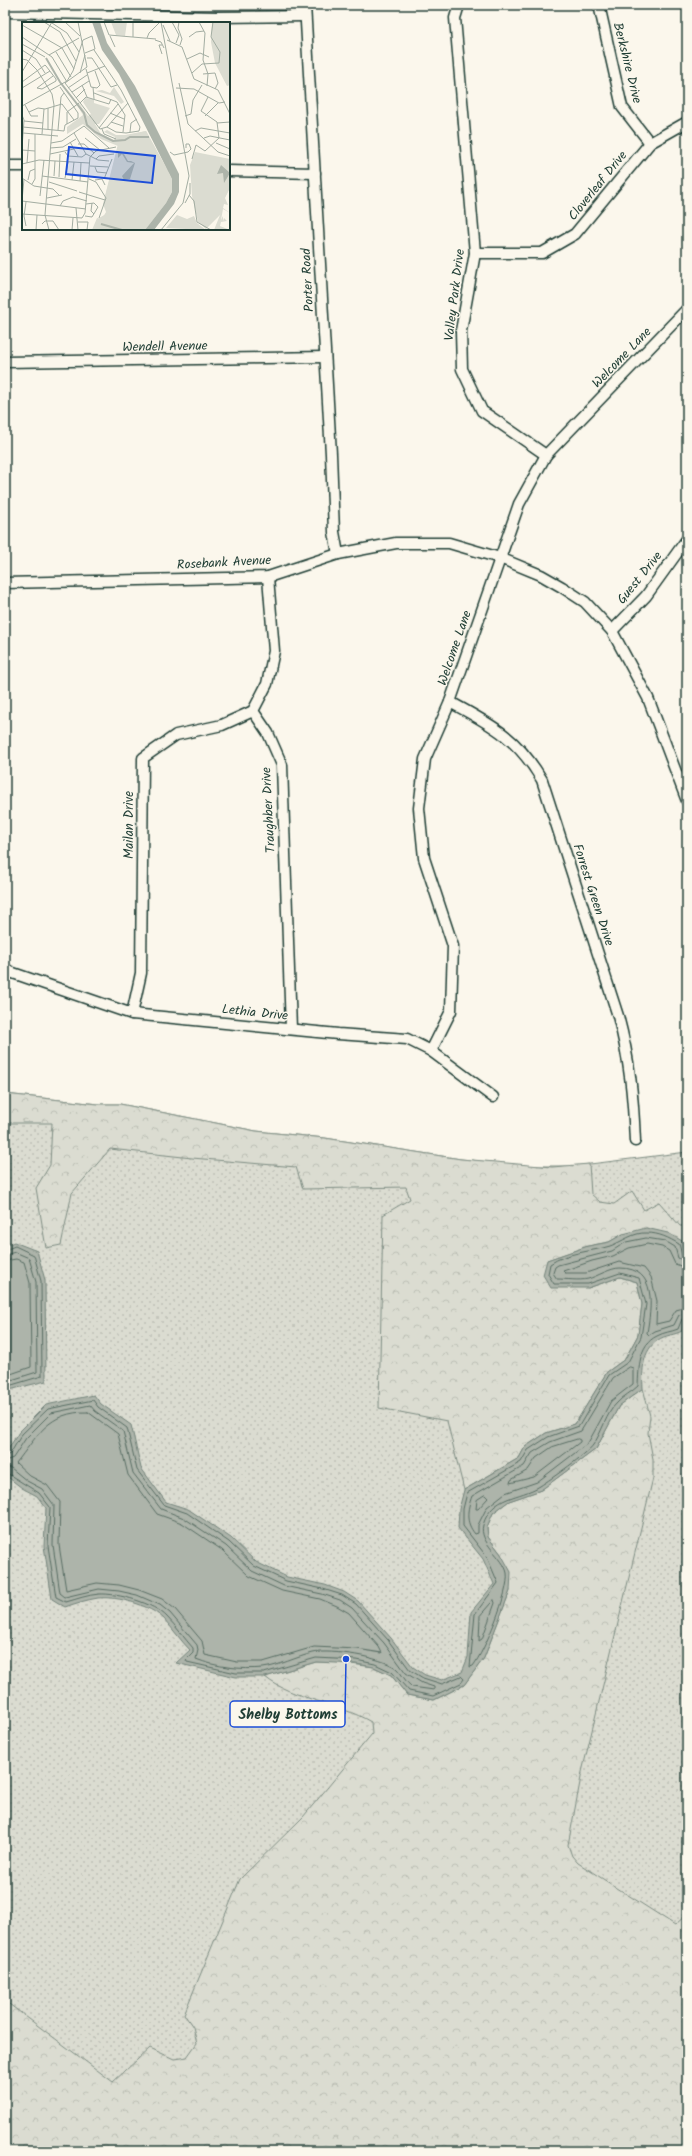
<svg xmlns="http://www.w3.org/2000/svg" width="692" height="2156" viewBox="0 0 692 2156" font-family="Kalam,sans-serif">
  <defs>
    <pattern id="green-dots" width="8" height="8" patternUnits="userSpaceOnUse"><rect width="8" height="8" fill="#dbdcd1"/><path d="M2 2h.1M6 6h.1" fill="none" stroke="#bcbeb4" stroke-width="1.8" stroke-linecap="round"/></pattern>
    <pattern id="forest-crowns" width="20" height="18" patternUnits="userSpaceOnUse"><rect width="20" height="18" fill="#dbdcd1"/><path d="M2 6a3 3 0 1 1 6 0M12 15a3 3 0 1 1 6 0" fill="none" stroke="#bcbeb4"/></pattern>
  </defs>
  <rect width="100%" height="100%" fill="#fbf7ec"/>
  <filter id="ink" filterUnits="userSpaceOnUse"><feTurbulence type="fractalNoise" baseFrequency=".025" numOctaves="2"/><feDisplacementMap in="SourceGraphic" scale="8" xChannelSelector="R" yChannelSelector="G"/><feConvolveMatrix kernelMatrix="1 2 1 2 8 2 1 2 1" color-interpolation-filters="sRGB"/></filter>
  <g filter="url(#ink)">
    <path fill="url(#green-dots)" stroke="#7d8c82" d="M 5,1094 L 98,1104 L 120,1104 L 256,1131 L 325,1138 L 461,1159 L 530,1166 L 574,1166 L 687,1152 L 687,2151 L 5,2151 Z"/>
    <g fill="url(#forest-crowns)" stroke="#7d8c82">
      <path d="M 5,1094 L 98,1104 L 120,1104 L 256,1131 L 325,1138 L 461,1159 L 552,1167 L 589,1164 L 591,1194 L 600,1202 L 614,1204 L 632,1191 L 644,1210 L 659,1202 L 680,1226 L 687,1226 L 687,1270 L 684,1242 L 623,1234 L 609,1242 L 588,1246 L 547,1260 L 588,1288 L 620,1277 L 637,1282 L 642,1304 L 638,1335 L 625,1359 L 607,1372 L 575,1424 L 546,1433 L 525,1447 L 519,1458 L 464,1490 L 447,1421 L 379,1408 L 383,1215 L 410,1199 L 406,1187 L 303,1189 L 296,1167 L 192,1158 L 110,1149 L 72,1193 L 61,1245 L 46,1248 L 36,1188 L 50,1165 L 52,1123 L 5,1123 Z"/>
      <path d="M 643,1388 L 650,1416 L 648,1433 L 653,1459 L 653,1478 L 582,1772 L 568,1845 L 572,1856 L 578,1863 L 675,1925 L 687,1914 L 687,2151 L 5,2151 L 5,2001 L 113,2082 L 150,2048 L 174,2059 L 187,2057 L 197,2043 L 193,2027 L 184,2014 L 240,1879 L 303,1817 L 372,1734 L 371,1722 C 339,1703 292,1699 265,1677 L 316,1662 L 335,1662 L 374,1667 L 391,1675 L 407,1695 L 434,1700 L 464,1685 L 484,1658 L 510,1591 L 501,1554 L 488,1537 L 487,1527 L 493,1513 L 509,1501 L 541,1490 L 596,1449 L 619,1406 Z"/>
    </g>
    <g fill="#adb4aa" stroke="#74847b">
      <path d="M 646,1228 L 668,1233 L 684,1242 C 687,1271 692,1304 682,1331 C 675,1335 665,1335 658,1340 C 642,1351 642,1371 643,1388 L 619,1406 L 596,1449 L 541,1490 L 509,1501 L 493,1513 L 487,1527 L 488,1537 L 501,1554 L 511,1572 L 510,1591 L 484,1658 L 464,1685 L 434,1700 L 407,1695 L 391,1675 L 374,1667 L 356,1664 L 316,1662 L 265,1677 L 236,1677 L 176,1663 L 190,1650 C 181,1641 173,1629 164,1619 C 150,1605 118,1596 98,1598 C 86,1600 76,1603 65,1607 L 52,1599 L 44,1546 L 46,1508 L 37,1496 L 22,1488 L 5,1475 L 5,1454 L 19,1432 L 46,1405 L 94,1395 L 101,1404 L 131,1425 L 141,1468 L 166,1502 L 188,1509 L 231,1538 L 256,1562 L 287,1577 L 325,1585 L 344,1592 L 358,1601 L 391,1638 L 413,1667 L 425,1675 L 442,1680 L 462,1672 L 468,1657 L 471,1612 L 494,1584 L 483,1559 L 458,1528 L 459,1509 L 464,1490 L 519,1458 L 525,1447 L 546,1433 L 575,1424 L 607,1372 L 625,1359 L 638,1335 L 642,1304 L 637,1282 L 620,1277 L 588,1288 L 551,1288 L 543,1275 L 547,1260 L 588,1246 L 609,1242 L 623,1234 Z"/>
      <path d="M 14,1242 L 37,1251 L 45,1280 L 46,1381 L 5,1391 L 5,1246 Z"/>
    </g>
    <g fill="none" stroke-linecap="round" stroke-linejoin="round">
      <g stroke="#586d63" stroke-width="1">
        <path d="M 5,1250 L 15,1246 L 34,1255 L 41,1281 L 42,1376 L 5,1387"/>
        <path d="M 5,1255 L 15,1252 L 29,1258 L 36,1282 L 37,1372 L 5,1382"/>
        <path d="M 687,1257 L 682,1255 L 679,1244 C 669,1238 659,1233 647,1233 C 633,1232 622,1242 610,1246 C 591,1252 567,1252 550,1264 L 548,1274 L 554,1284 L 588,1284 L 620,1273 L 639,1278 L 646,1304 L 641,1337 L 628,1362 L 609,1375 L 579,1426 L 548,1437 L 528,1450 L 521,1462 L 467,1493 L 463,1509 L 463,1526 L 487,1557 L 498,1583 L 475,1614 L 470,1667 L 473,1666 C 484,1652 510,1591 507,1573 C 504,1557 478,1543 483,1525 C 492,1495 519,1499 540,1486 C 551,1479 587,1454 593,1445 C 602,1433 606,1413 617,1403 C 623,1396 632,1392 638,1386 C 639,1369 638,1345 657,1336 C 664,1332 671,1332 678,1329 L 682,1319 L 687,1318"/>
        <path d="M 5,1261 L 16,1259 L 24,1262 L 30,1283 L 31,1367 L 5,1376"/>
        <path d="M 687,1262 L 678,1258 L 675,1247 L 665,1241 L 646,1238 L 626,1242 L 612,1251 L 558,1265 L 555,1267 L 553,1273 L 557,1279 C 567,1279 579,1281 588,1279 C 598,1276 610,1268 620,1268 C 658,1268 651,1308 647,1333 L 649,1335 L 655,1331 L 674,1325 L 679,1315 L 687,1313"/>
        <path d="M 687,1268 L 675,1264 L 669,1251 L 662,1247 L 647,1244 L 629,1248 L 613,1256 L 592,1261 L 563,1271 L 565,1273 L 586,1273 L 619,1262 L 644,1268 L 651,1277 L 657,1301 L 656,1324 L 669,1321 L 676,1310 L 687,1307"/>
        <path d="M 630,1367 L 633,1368 L 633,1384 L 611,1401 L 588,1443 L 537,1482 L 505,1493 L 487,1507 L 478,1525 L 478,1533 L 475,1534 C 465,1522 467,1510 472,1496 L 524,1466 L 532,1453 L 550,1442 L 581,1431 L 613,1378 Z"/>
        <path d="M 88,1412 L 118,1434 L 128,1475 L 157,1514 L 182,1523 L 222,1550 L 249,1576 L 282,1591 L 320,1599 L 337,1606 L 349,1613 L 379,1647 L 382,1653 L 357,1649 L 314,1647 L 263,1662 L 237,1662 L 205,1655 L 202,1641 L 175,1609 L 162,1599 L 139,1590 L 119,1585 L 97,1583 L 66,1590 L 59,1545 L 60,1502 L 47,1485 L 30,1476 L 16,1463 C 37,1437 48,1411 88,1412 Z"/>
        <path d="M 578,1439 L 580,1440 L 580,1442 L 534,1477 L 510,1483 L 511,1480 L 528,1470 L 536,1458 L 552,1447 Z"/>
        <path d="M 5,1456 L 10,1454 L 22,1434 L 48,1409 L 93,1400 L 98,1407 L 127,1428 L 137,1470 L 164,1505 L 187,1513 L 229,1542 L 254,1566 L 286,1581 L 323,1589 L 342,1595 L 356,1604 L 388,1640 L 410,1670 L 423,1678 L 442,1684 L 461,1676 L 464,1679 L 461,1683 L 433,1696 L 409,1691 L 392,1672 L 375,1664 L 356,1660 L 316,1658 L 264,1673 L 236,1673 L 187,1662 L 186,1660 L 193,1653 L 193,1648 C 184,1638 176,1626 167,1617 C 154,1603 118,1593 99,1594 C 87,1595 77,1599 66,1602 L 56,1597 L 48,1546 L 50,1507 L 39,1493 L 5,1472"/>
        <path d="M 5,1461 L 13,1458 L 26,1438 L 51,1413 L 90,1405 L 95,1411 L 123,1431 L 133,1473 L 161,1509 L 184,1518 L 226,1546 L 252,1571 L 284,1586 L 322,1594 L 340,1600 L 352,1608 L 384,1643 L 406,1673 L 422,1683 L 434,1687 L 434,1690 L 412,1687 C 405,1682 402,1673 396,1668 C 381,1657 331,1649 313,1653 C 296,1657 279,1666 263,1668 C 242,1670 216,1667 196,1659 L 198,1650 L 197,1645 L 170,1613 L 160,1605 L 137,1595 L 119,1591 L 99,1589 L 65,1597 L 60,1593 L 53,1545 L 54,1505 L 42,1489 L 27,1481 L 11,1468 L 5,1467"/>
        <path d="M 485,1495 L 488,1498 L 478,1509 L 476,1509 L 477,1500 Z"/>
        <path d="M 494,1600 L 495,1603 L 482,1639 L 479,1641 L 480,1616 Z"/>
      </g>
      <defs>
        <g id="minor">
          <path d="M 305,5 L 331,454 L 334,532 L 338,554"/>
          <path d="M 459,5 L 455,18 L 475,253 L 461,331 L 462,369 L 482,411 L 546,455"/>
          <path d="M 599,5 L 622,107 L 650,143"/>
          <path d="M 5,12 L 218,17 L 305,16"/>
          <path d="M 5,166 L 23,166"/>
          <path d="M 229,171 L 315,173"/>
          <path d="M 475,253 L 542,253 L 575,234 L 650,143 L 687,122"/>
          <path d="M 5,362 L 325,357"/>
          <path d="M 268,577 L 274,651 L 267,684 L 253,711 L 268,733 L 282,765 L 291,1029"/>
          <path d="M 5,583 L 268,577 L 338,554 L 396,543 L 449,543 L 500,558 L 541,575 L 562,587 L 585,602 L 612,631 L 648,698 L 687,801"/>
          <path d="M 612,631 L 646,596 L 687,539"/>
          <path d="M 450,702 C 492,725 517,737 542,780 L 618,1016 C 630,1061 633,1095 635,1141"/>
          <path d="M 5,969 L 13,973 L 132,1014 L 338,1034 L 407,1039 L 431,1051 L 493,1097"/>
          <path d="M 132,1014 L 141,973 L 143,758 L 176,735 L 222,725 L 253,711"/>
          <path d="M 431,1051 L 451,1011 L 453,946 L 424,858 L 419,808 L 425,759 L 450,702 L 519,504 L 546,455 L 687,309"/>
        </g>
      </defs>
      <use href="#minor" stroke="#1f3d34" stroke-width="13"/>
      <use href="#minor" stroke="#fbf7ec" stroke-width="10"/>
    </g>
  </g>
  <g text-anchor="middle" dominant-baseline="central" stroke-width="3" stroke-linejoin="round" paint-order="stroke">
    <g font-size="13" fill="#1f3d34" stroke="#fbf7ec">
      <text transform="translate(627 63) rotate(76)">Berkshire Drive</text>
      <text transform="translate(598 186) rotate(-51)">Cloverleaf Drive</text>
      <text transform="translate(308 280) rotate(-93)">Porter Road</text>
      <text transform="translate(455 295) rotate(-83)">Valley Park Drive</text>
      <text transform="translate(165 347) rotate(-1)">Wendell Avenue</text>
      <text transform="translate(622 358) rotate(-46)">Welcome Lane</text>
      <text transform="translate(224 563) rotate(-3)">Rosebank Avenue</text>
      <text transform="translate(640 578) rotate(-51)">Guest Drive</text>
      <text transform="translate(455 648) rotate(-71)">Welcome Lane</text>
      <text transform="translate(269 810) rotate(-93)">Traughber Drive</text>
      <text transform="translate(129 825) rotate(-90)">Mailan Drive</text>
      <text transform="translate(593 895) rotate(72)">Forrest Green Drive</text>
      <text transform="translate(255 1013) rotate(6)">Lethia Drive</text>
    </g>
  </g>
  <g transform="translate(22 22)">
    <rect width="208" height="208" fill="#fbf7ec"/>
    <path d="M 89,0 L 105,0 L 103,14 L 94,13 ZM 190,0 L 208,0 L 208,63 L 205,64 L 193,41 L 189,20 ZM 124,109 L 150,157 L 150,170 L 144,181 L 123,208 L 70,208 L 75,196 L 80,197 L 84,190 L 81,182 L 98,114 ZM 173,130 L 208,137 L 208,166 L 203,176 L 206,183 L 202,182 L 201,186 L 208,191 L 201,187 L 199,198 L 201,194 L 201,199 L 202,196 L 205,199 L 199,200 L 198,204 L 208,208 L 192,208 L 198,193 L 184,207 L 176,200 L 170,174 L 168,143 ZM 155,193 L 165,197 L 172,194 L 175,201 L 184,208 L 144,206 Z" fill="#dbdcd1"/>
    <path d="M 92,65 L 102,80 L 99,82 L 92,74 L 74,69 L 80,68 L 88,71 ZM 63,76 L 72,77 L 72,81 L 88,86 L 77,102 L 73,102 L 79,112 L 92,118 L 93,115 L 82,110 L 85,108 L 94,113 L 107,113 L 124,109 L 146,149 L 150,163 L 141,162 L 139,166 L 142,176 L 147,176 L 123,208 L 76,208 L 81,204 L 78,202 L 77,196 L 84,192 L 79,201 L 84,202 L 127,157 L 115,145 L 112,149 L 113,141 L 106,139 L 102,132 L 120,137 L 123,133 L 116,131 L 118,126 L 114,125 L 111,121 L 105,130 L 96,131 L 96,136 L 100,132 L 105,140 L 102,143 L 93,141 L 90,153 L 94,156 L 89,155 L 88,169 L 83,175 L 96,124 L 79,117 L 61,102 L 45,112 L 45,105 L 61,93 L 55,83 L 57,81 L 66,94 L 69,92 L 61,80 Z" fill="#dbdcd1"/>
    <path d="M 70,0 L 78,0 L 85,21 L 113,64 L 157,152 L 157,170 L 152,182 L 132,208 L 123,208 L 144,181 L 150,170 L 150,157 L 97,52 L 80,28 ZM 96,130 L 102,132 L 106,139 L 109,139 L 113,141 L 108,157 L 102,158 L 100,154 L 112,141 L 105,140 L 100,132 L 96,136 ZM 199,143 L 208,151 L 202,161 L 201,151 L 195,152 Z" fill="#adb4aa"/>
    <path fill="none" stroke="#adb4aa" stroke-width="2" d="M 24,36 L 38,60 L 62,91 L 65,103 L 73,110 L 91,119 L 103,118 L 108,115 L 127,115M 79,202 L 100,208"/>
    <path fill="none" stroke="#a3ada2" stroke-width="1" d="M 22,0 L 38,10 L 54,39M 43,0 L 58,14M 56,0 L 65,45 L 43,61 L 78,107 L 85,105 L 106,81M 82,0 L 87,13 L 134,17M 139,0 L 167,154 L 161,181 L 139,208M 150,0 L 157,13 L 154,21M 157,0 L 156,6 L 160,17 L 158,23M 177,0 L 183,11 L 181,38 L 186,52 L 185,64M 30,1 L 45,11 L 57,30M 0,3 L 40,26 L 52,47M 141,3 L 148,19M 88,14 L 93,25M 0,15 L 30,35 L 45,60M 111,15 L 111,0M 167,15 L 174,10 L 182,9M 125,16 L 127,11 L 138,0M 133,18 L 139,20 L 142,26M 145,18 L 160,25 L 172,57 L 196,68 L 208,92M 0,22 L 23,35M 0,28 L 14,37 L 23,51M 72,28 L 99,68 L 118,105 L 117,109 L 104,111 L 94,110 L 85,105M 34,30 L 49,55M 63,31 L 73,27 L 70,14M 140,32 L 137,23 L 140,23M 27,33 L 57,16M 65,36 L 70,36 L 89,65 L 95,63M 0,37 L 5,38 L 15,48 L 30,72 L 32,83 L 23,193 L 27,208M 165,37 L 178,31 L 187,35M 64,47 L 69,65 L 75,66 L 78,63 L 73,49M 0,50 L 30,0M 58,51 L 63,33M 65,51 L 83,44M 170,51 L 180,42 L 197,41 L 198,30 L 189,15 L 191,0M 181,52 L 193,51 L 196,61 L 193,67M 0,60 L 23,43 L 24,44 L 34,57 L 34,59 L 20,67 L 15,66 L 31,54M 157,61 L 166,102 L 196,130 L 208,134M 60,63 L 65,75M 71,65 L 72,77M 0,66 L 28,49M 46,66 L 65,53M 154,66 L 172,67 L 197,81 L 203,80M 50,70 L 67,59M 72,71 L 95,80 L 103,93 L 101,110M 54,76 L 63,67M 58,81 L 64,75 L 87,82 L 89,77M 3,83 L 9,94 L 16,94M 0,84 L 45,59 L 51,49 L 61,18 L 70,14M 7,90 L 16,86 L 23,87 L 40,82 L 52,98M 88,91 L 102,97M 0,93 L 2,98 L 0,126M 163,94 L 169,92 L 171,78 L 180,63M 183,94 L 196,81M 2,99 L 21,101M 89,100 L 101,104M 195,101 L 208,100M 45,102 L 45,90 L 57,81M 1,105 L 42,109 L 43,103 L 56,96 L 56,91 L 38,65M 77,106 L 96,82M 26,107 L 26,86M 80,107 L 82,112 L 94,117M 36,108 L 39,75 L 42,71M 173,109 L 179,106 L 208,111M 108,110 L 109,101 L 115,97M 1,111 L 36,114M 52,111 L 64,132 L 76,138 L 87,139M 20,112 L 22,87M 63,116 L 78,128M 182,116 L 188,114 L 208,118M 48,120 L 56,134M 29,121 L 40,119 L 62,104 L 87,126M 194,121 L 208,127M 56,122 L 62,122 L 72,131M 28,126 L 41,125 L 54,117M 0,128 L 13,129M 43,130 L 46,134 L 60,135 L 64,132M 148,130 L 152,133 L 166,130 L 169,127 L 167,122 L 164,122 L 164,126M 28,132 L 52,127M 74,137 L 77,134 L 92,132M 170,137 L 174,123 L 183,129 L 197,116 L 195,100 L 179,89 L 186,75M 5,141 L 7,117M 0,142 L 17,138 L 67,141M 68,144 L 86,145M 73,145 L 75,150 L 85,151M 20,154 L 66,160M 32,154 L 33,139M 37,155 L 38,132M 0,156 L 12,164 L 31,167 L 38,174M 43,156 L 46,140M 67,157 L 74,160 L 84,176 L 77,196M 82,157 L 90,137M 6,158 L 8,149 L 13,147M 50,158 L 52,140M 73,158 L 80,157 L 83,163M 58,159 L 59,141M 27,160 L 55,169M 10,162 L 13,157 L 13,112M 57,170 L 83,178M 167,173 L 172,179 L 175,200 L 189,208M 18,174 L 22,138M 25,176 L 40,173M 0,179 L 64,187M 0,179 L 2,157M 4,180 L 2,194 L 4,204M 70,181 L 69,189 L 72,192M 163,181 L 168,172 L 168,161M 38,184 L 41,179 L 51,175 L 65,179M 54,186 L 56,208M 0,192 L 60,196 L 63,191 L 68,135 L 74,129 L 94,125M 63,194 L 70,195 L 76,185 L 72,181 L 64,182M 56,200 L 66,200 L 65,208M 20,202 L 23,199 L 31,199 L 37,208M 14,208 L 15,193M 50,208 L 51,196"/>
    <path fill="#1d4ed8" fill-opacity="0.15" stroke="#1d4ed8" stroke-width="2" d="M 47,125 L 133,134 L 130,161 L 44,152 Z"/>
    <rect width="208" height="208" fill="none" stroke="#1f3d34" stroke-width="2"/>
  </g>
  <path fill="none" stroke="#1d4ed8" stroke-width="1.5" d="M346 1659L345 1714"/>
  <circle fill="#1d4ed8" stroke="#fbf7ec" stroke-width="1.5" cx="346" cy="1659" r="4"/>
  <rect fill="#fbf7ec" stroke="#1d4ed8" stroke-width="1.5" x="230" y="1701" width="115" height="26" rx="4"/>
  <g font-size="14" text-anchor="middle" font-weight="bold" fill="#1f3d34">
    <text x="288" y="1719">Shelby Bottoms</text>
  </g>
  <rect width="692" height="2156" fill="none" stroke="#fbf7ec" stroke-width="20"/>
  <rect x="10" y="10" width="672" height="2136" fill="none" stroke="#1f3d34" stroke-width="1.5" filter="url(#ink)"/>
</svg>
